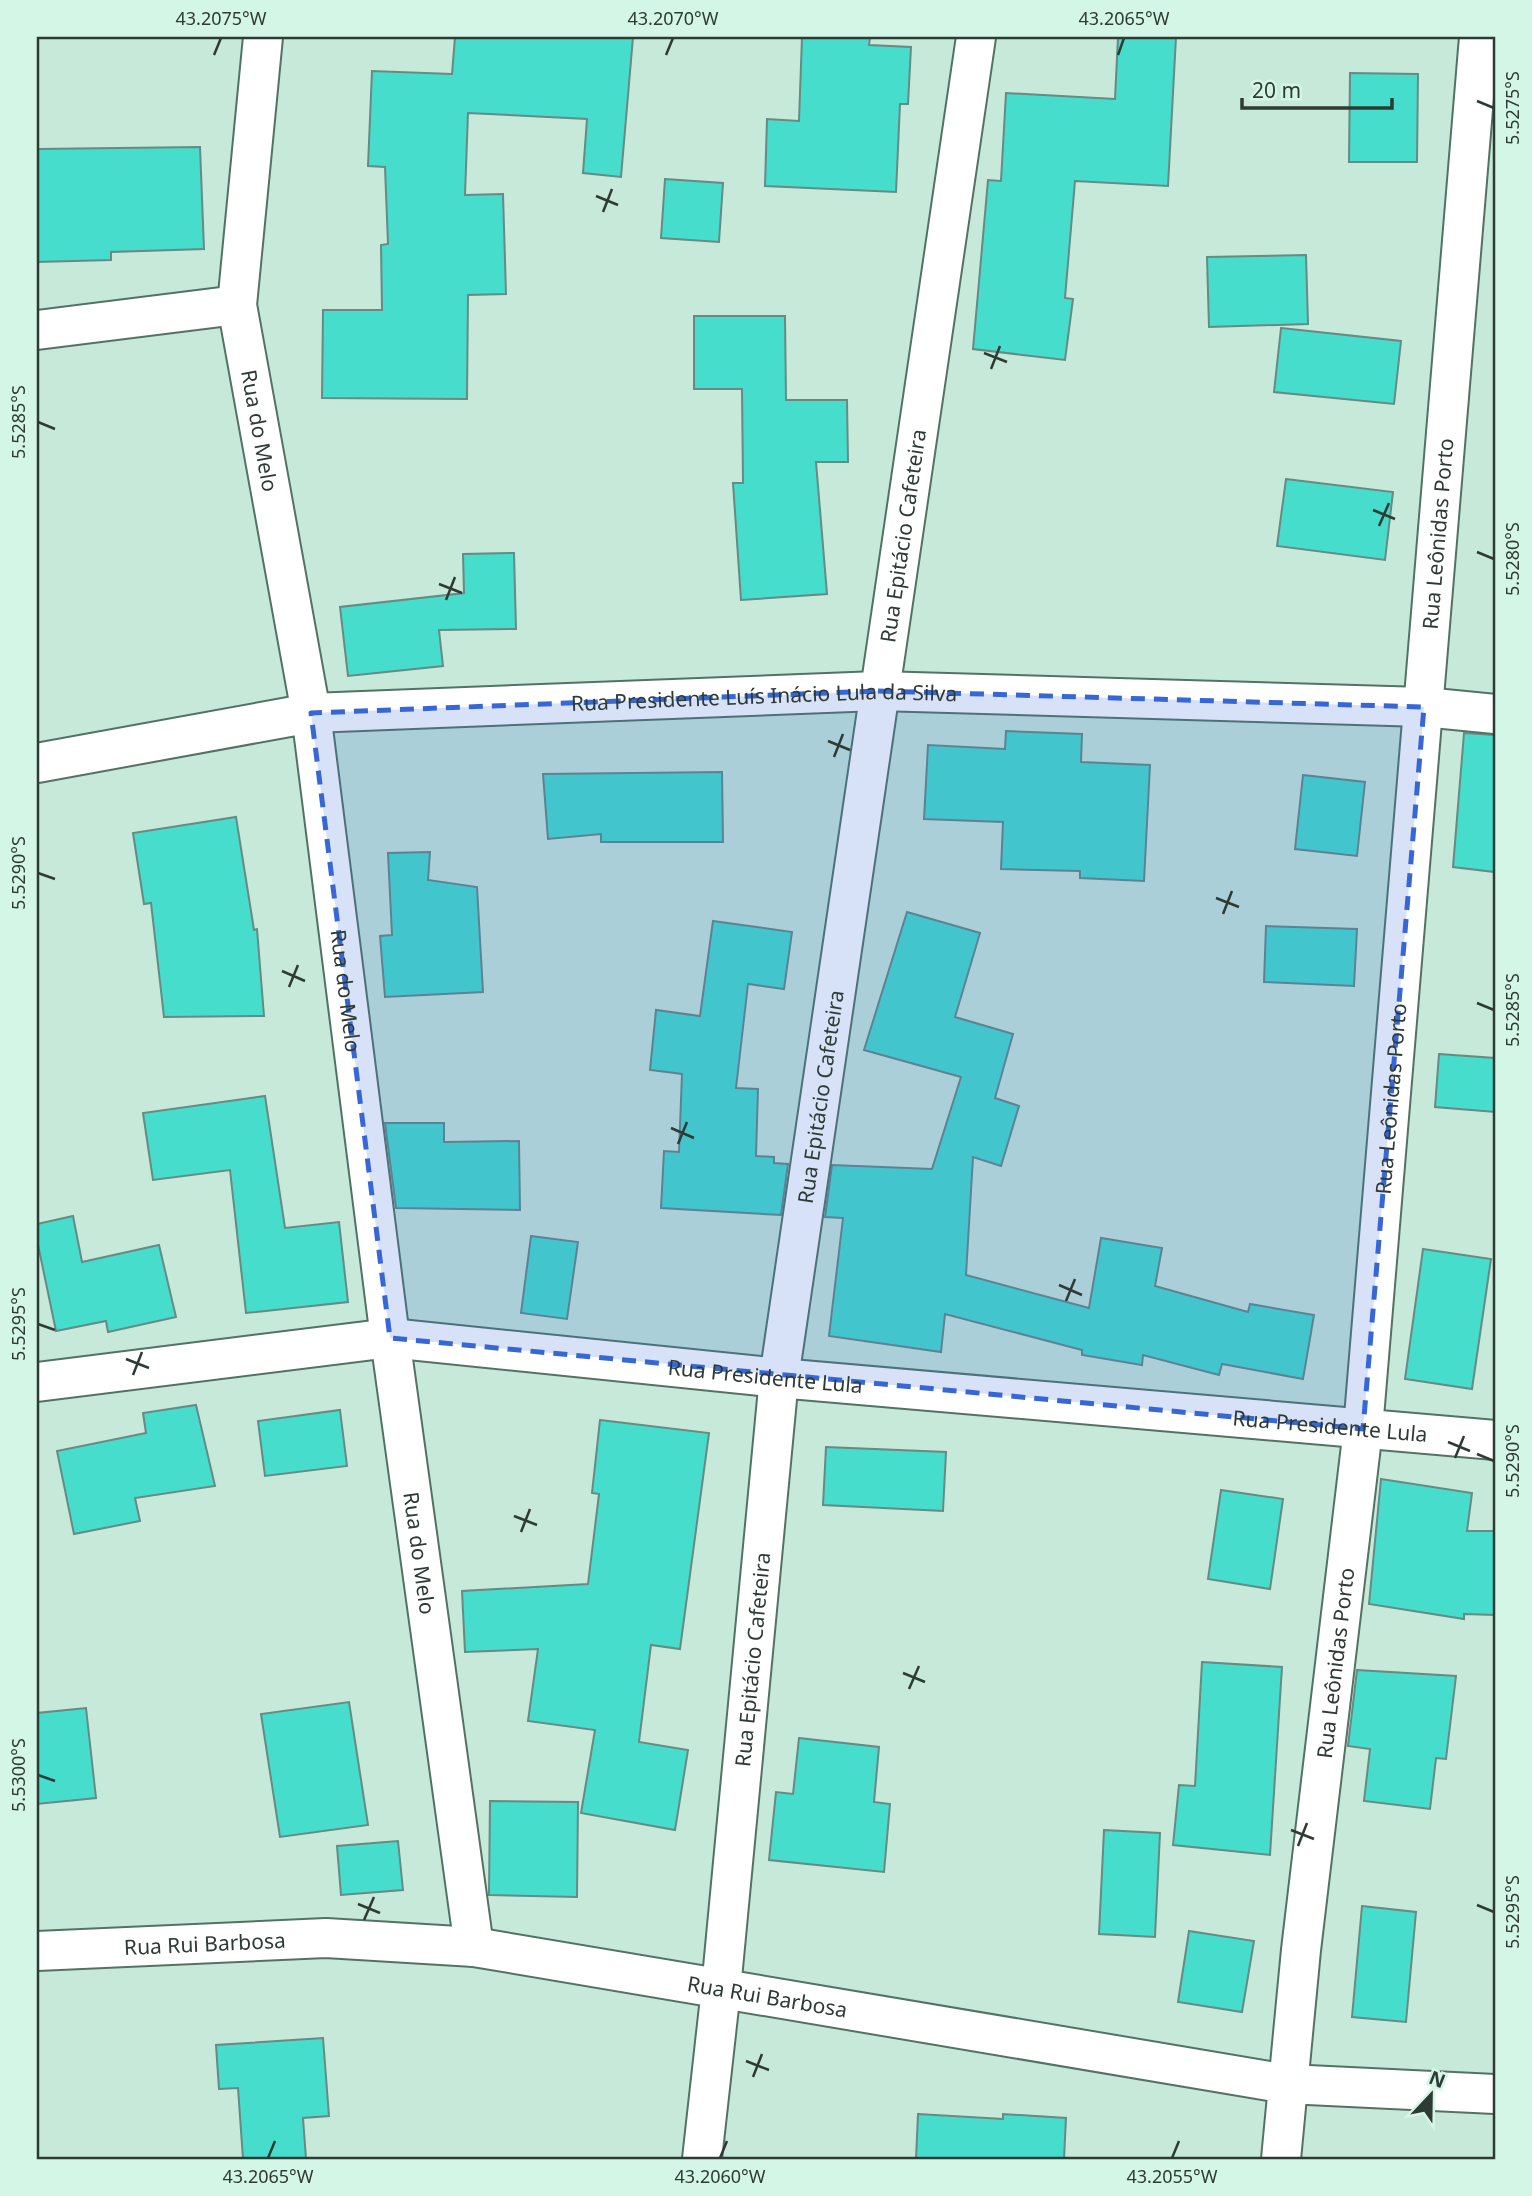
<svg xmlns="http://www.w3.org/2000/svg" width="1532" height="2196" viewBox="0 0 1532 2196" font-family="'Noto Sans',sans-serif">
  <rect width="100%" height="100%" fill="#c7e9d9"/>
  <g fill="#47ddcc" stroke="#668a84" stroke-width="2">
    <path d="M 455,37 L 633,37 L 621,177 L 583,173 L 587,119 L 468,113 L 465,195 L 503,194 L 506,294 L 468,295 L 467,399 L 322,398 L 323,310 L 382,310 L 381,245 L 388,244 L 385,167 L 368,166 L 372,71 L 452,74 Z"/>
    <path d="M 802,37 L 870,37 L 869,45 L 911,47 L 908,104 L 900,104 L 896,192 L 765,186 L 767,119 L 799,121 Z"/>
    <path d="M 1118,37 L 1176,37 L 1168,186 L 1075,181 L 1065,298 L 1073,299 L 1065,360 L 973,349 L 988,180 L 1001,181 L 1006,93 L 1115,99 Z"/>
    <path d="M 1350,73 L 1418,74 L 1417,162 L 1349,162 Z"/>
    <path d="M 200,147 L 204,249 L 111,252 L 111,260 L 37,262 L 37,149 Z"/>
    <path d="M 665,179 L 723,183 L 719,242 L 661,238 Z"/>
    <path d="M 1306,255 L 1308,324 L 1209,327 L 1207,257 Z"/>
    <path d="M 694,316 L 785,316 L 786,400 L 847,400 L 848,462 L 816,462 L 827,594 L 741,600 L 733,483 L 743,483 L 742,389 L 694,389 Z"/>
    <path d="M 1281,328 L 1401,341 L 1394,404 L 1274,392 Z"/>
    <path d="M 1286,479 L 1393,492 L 1385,560 L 1277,546 Z"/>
    <path d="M 514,553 L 516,629 L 439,630 L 443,666 L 348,676 L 340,607 L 464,593 L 463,554 Z"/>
    <path d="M 1006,731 L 1082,734 L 1081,762 L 1150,765 L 1144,881 L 1080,878 L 1080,871 L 1001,869 L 1003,822 L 924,819 L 928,745 L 1005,749 Z"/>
    <path d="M 1464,733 L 1495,735 L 1495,872 L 1453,867 Z"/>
    <path d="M 722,772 L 723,842 L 601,842 L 601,834 L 548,839 L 543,774 Z"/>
    <path d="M 1303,775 L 1365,782 L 1357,856 L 1295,849 Z"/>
    <path d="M 236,817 L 254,930 L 257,929 L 264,1016 L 164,1017 L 151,903 L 144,904 L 133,833 Z"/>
    <path d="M 430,852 L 428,880 L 477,887 L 483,992 L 385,997 L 380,936 L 392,935 L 388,853 Z"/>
    <path d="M 907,912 L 980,933 L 955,1017 L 1013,1034 L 995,1098 L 1019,1106 L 1001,1166 L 973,1157 L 966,1275 L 1089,1308 L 1101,1238 L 1162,1248 L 1155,1286 L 1248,1312 L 1250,1304 L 1314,1315 L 1303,1379 L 1222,1364 L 1219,1375 L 1143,1355 L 1142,1365 L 1082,1355 L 1082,1350 L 945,1314 L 941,1352 L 829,1336 L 843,1218 L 825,1217 L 832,1165 L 932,1169 L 961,1077 L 864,1050 Z"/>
    <path d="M 713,921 L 792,932 L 784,989 L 748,984 L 736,1088 L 758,1089 L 756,1156 L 774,1157 L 774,1163 L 788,1164 L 781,1215 L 661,1208 L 664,1151 L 679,1152 L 682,1074 L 650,1070 L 656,1010 L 700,1016 Z"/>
    <path d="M 1266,926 L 1357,929 L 1354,986 L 1264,982 Z"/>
    <path d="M 1439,1054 L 1495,1058 L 1495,1112 L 1435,1107 Z"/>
    <path d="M 265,1096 L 285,1228 L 339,1222 L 348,1302 L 246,1313 L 230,1170 L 153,1180 L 143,1113 Z"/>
    <path d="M 385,1123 L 444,1123 L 444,1142 L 519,1141 L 520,1210 L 396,1208 Z"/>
    <path d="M 73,1216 L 82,1262 L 159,1245 L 176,1317 L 108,1332 L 106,1321 L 56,1331 L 37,1240 L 37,1224 Z"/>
    <path d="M 531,1236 L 578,1242 L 567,1319 L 521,1313 Z"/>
    <path d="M 1423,1249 L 1491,1259 L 1472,1389 L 1405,1379 Z"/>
    <path d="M 196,1405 L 215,1486 L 135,1498 L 140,1521 L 74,1534 L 57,1451 L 146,1433 L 143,1413 Z"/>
    <path d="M 340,1410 L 347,1466 L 265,1476 L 258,1421 Z"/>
    <path d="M 600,1420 L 709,1433 L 680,1649 L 651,1645 L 639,1742 L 688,1750 L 675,1830 L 581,1813 L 595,1730 L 528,1721 L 538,1649 L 465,1652 L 462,1591 L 588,1584 L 599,1494 L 592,1493 Z"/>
    <path d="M 826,1447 L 946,1452 L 943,1511 L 823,1505 Z"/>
    <path d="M 1381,1479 L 1472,1493 L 1467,1531 L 1495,1531 L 1495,1615 L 1464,1614 L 1464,1619 L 1369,1604 Z"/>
    <path d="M 1221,1490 L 1283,1499 L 1270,1589 L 1208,1579 Z"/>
    <path d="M 1202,1662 L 1282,1667 L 1270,1855 L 1173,1845 L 1179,1785 L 1195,1786 Z"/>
    <path d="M 1357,1670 L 1456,1676 L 1446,1759 L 1436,1758 L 1430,1809 L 1364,1801 L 1370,1749 L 1348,1746 Z"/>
    <path d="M 349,1702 L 368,1825 L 280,1837 L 261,1714 Z"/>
    <path d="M 86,1708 L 96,1798 L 37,1804 L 37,1713 Z"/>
    <path d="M 799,1738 L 879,1747 L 874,1802 L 890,1804 L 884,1872 L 769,1860 L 776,1792 L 793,1794 Z"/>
    <path d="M 490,1801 L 578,1802 L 577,1897 L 489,1895 Z"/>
    <path d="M 1104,1830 L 1160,1833 L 1155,1937 L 1099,1934 Z"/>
    <path d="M 398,1841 L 403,1890 L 341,1895 L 337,1846 Z"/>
    <path d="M 1362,1906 L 1416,1912 L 1406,2022 L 1352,2017 Z"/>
    <path d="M 1189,1931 L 1254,1941 L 1242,2012 L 1178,2002 Z"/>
    <path d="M 323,2038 L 329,2116 L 303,2118 L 306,2159 L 243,2159 L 238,2088 L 219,2089 L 216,2045 Z"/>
    <path d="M 918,2114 L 1003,2119 L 1003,2114 L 1066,2118 L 1064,2159 L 916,2159 Z"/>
  </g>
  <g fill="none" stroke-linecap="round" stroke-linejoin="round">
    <defs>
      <g id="street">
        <path id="s1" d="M 263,37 L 237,305 L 311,713 L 390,1338 L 474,1947"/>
        <path d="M 37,330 L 237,305"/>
        <path id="s2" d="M 37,763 L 311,713 L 878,691 L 1424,707 L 1495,714"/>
        <path id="s3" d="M 37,1382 L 390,1338 L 779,1378 L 1495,1440"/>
        <path id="s4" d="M 37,1951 L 326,1938 L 474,1947 L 1287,2084 L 1495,2094"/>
        <path id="s5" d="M 702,2159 L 721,1989 L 779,1378 L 976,37"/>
        <path id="s6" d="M 1281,2159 L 1301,1950 L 1363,1429 L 1479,37"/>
      </g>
    </defs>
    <use href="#street" stroke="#547264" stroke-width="42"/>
    <use href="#street" stroke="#fff" stroke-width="38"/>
  </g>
  <path fill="#3767d7" fill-opacity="0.2" stroke="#3767d7" stroke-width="5" stroke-dasharray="14 9" stroke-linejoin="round" d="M 878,691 L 1424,707 L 1363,1429 L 390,1338 L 311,713 Z"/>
  <path fill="none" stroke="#2e3b35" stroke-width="2.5" d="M 214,55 L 221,38M 666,55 L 673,38M 1118,55 L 1124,38M 1477,101 L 1494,108M 596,196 L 618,205M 603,212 L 612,189M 984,353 L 1007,362M 991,369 L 1000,346M 38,422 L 55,429M 1373,510 L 1395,519M 1379,526 L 1389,503M 1477,552 L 1494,559M 439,584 L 462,593M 446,600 L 455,577M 828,741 L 850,750M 834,757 L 843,734M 38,873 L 55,879M 1216,898 L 1239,907M 1223,914 L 1232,891M 282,971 L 305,981M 289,987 L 298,965M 1477,1003 L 1494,1010M 671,1128 L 694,1138M 678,1144 L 687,1122M 1059,1285 L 1082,1295M 1066,1301 L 1075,1279M 38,1324 L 55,1330M 126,1359 L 149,1368M 133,1375 L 142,1352M 1448,1442 L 1470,1451M 1477,1454 L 1494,1461M 1455,1458 L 1464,1436M 514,1516 L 537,1525M 521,1532 L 530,1509M 903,1673 L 925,1682M 909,1689 L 919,1666M 38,1775 L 55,1781M 1291,1830 L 1314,1839M 1298,1846 L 1307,1823M 358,1904 L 380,1913M 1477,1905 L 1494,1912M 364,1920 L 374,1897M 746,2061 L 769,2070M 753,2077 L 762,2054M 268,2158 L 275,2141M 720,2158 L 727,2141M 1172,2158 L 1179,2141"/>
  <g text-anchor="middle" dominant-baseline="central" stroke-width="5" stroke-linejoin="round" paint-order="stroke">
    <g font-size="21" fill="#2e3b35" stroke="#d4f6e6">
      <text stroke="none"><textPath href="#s1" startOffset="397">Rua do Melo</textPath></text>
      <text stroke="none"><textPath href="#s6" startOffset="1633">Rua Leônidas Porto</textPath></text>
      <text stroke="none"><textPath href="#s5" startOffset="1636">Rua Epitácio Cafeteira</textPath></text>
      <text stroke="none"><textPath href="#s2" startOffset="732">Rua Presidente Luís Inácio Lula da Silva</textPath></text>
      <text stroke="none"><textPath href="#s1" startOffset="964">Rua do Melo</textPath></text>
      <text stroke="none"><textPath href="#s5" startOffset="1069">Rua Epitácio Cafeteira</textPath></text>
      <text stroke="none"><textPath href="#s6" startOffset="1066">Rua Leônidas Porto</textPath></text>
      <text stroke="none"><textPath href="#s3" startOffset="733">Rua Presidente Lula</textPath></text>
      <text stroke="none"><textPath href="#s3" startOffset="1300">Rua Presidente Lula</textPath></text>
      <text stroke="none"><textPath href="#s1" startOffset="1531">Rua do Melo</textPath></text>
      <text stroke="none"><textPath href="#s5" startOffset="502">Rua Epitácio Cafeteira</textPath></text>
      <text stroke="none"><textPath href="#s6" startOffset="499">Rua Leônidas Porto</textPath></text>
      <text stroke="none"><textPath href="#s4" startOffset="168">Rua Rui Barbosa</textPath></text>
      <text stroke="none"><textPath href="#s4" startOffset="735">Rua Rui Barbosa</textPath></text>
    </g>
  </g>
  <rect width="1532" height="2196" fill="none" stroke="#d4f6e6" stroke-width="77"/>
  <g transform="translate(1431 2095) rotate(22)" stroke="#d4f6e6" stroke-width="5" paint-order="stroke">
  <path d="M0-5L12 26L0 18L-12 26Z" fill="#2e3b35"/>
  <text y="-10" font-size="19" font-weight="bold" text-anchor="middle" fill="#2e3b35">N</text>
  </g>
  <path d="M1242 98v10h150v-10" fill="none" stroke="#2e3b35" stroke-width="3.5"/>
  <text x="1252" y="98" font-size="21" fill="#2e3b35" stroke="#d4f6e6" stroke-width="5" paint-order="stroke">20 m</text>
  <rect x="38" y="38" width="1456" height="2120" fill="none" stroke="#2e3b35" stroke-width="2.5"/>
  <g font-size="18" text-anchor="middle" fill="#2e3b35">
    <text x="221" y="25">43.2075°W</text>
    <text x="673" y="25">43.2070°W</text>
    <text x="1124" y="25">43.2065°W</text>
    <text transform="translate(1513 108) rotate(-90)" y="6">5.5275°S</text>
    <text transform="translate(19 422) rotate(-90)" y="6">5.5285°S</text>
    <text transform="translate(1513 559) rotate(-90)" y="6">5.5280°S</text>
    <text transform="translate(19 873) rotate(-90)" y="6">5.5290°S</text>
    <text transform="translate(1513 1010) rotate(-90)" y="6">5.5285°S</text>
    <text transform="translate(19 1324) rotate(-90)" y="6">5.5295°S</text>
    <text transform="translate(1513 1461) rotate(-90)" y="6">5.5290°S</text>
    <text transform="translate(19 1775) rotate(-90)" y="6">5.5300°S</text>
    <text transform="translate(1513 1912) rotate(-90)" y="6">5.5295°S</text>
    <text x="268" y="2183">43.2065°W</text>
    <text x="720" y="2183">43.2060°W</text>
    <text x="1172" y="2183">43.2055°W</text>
  </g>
</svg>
